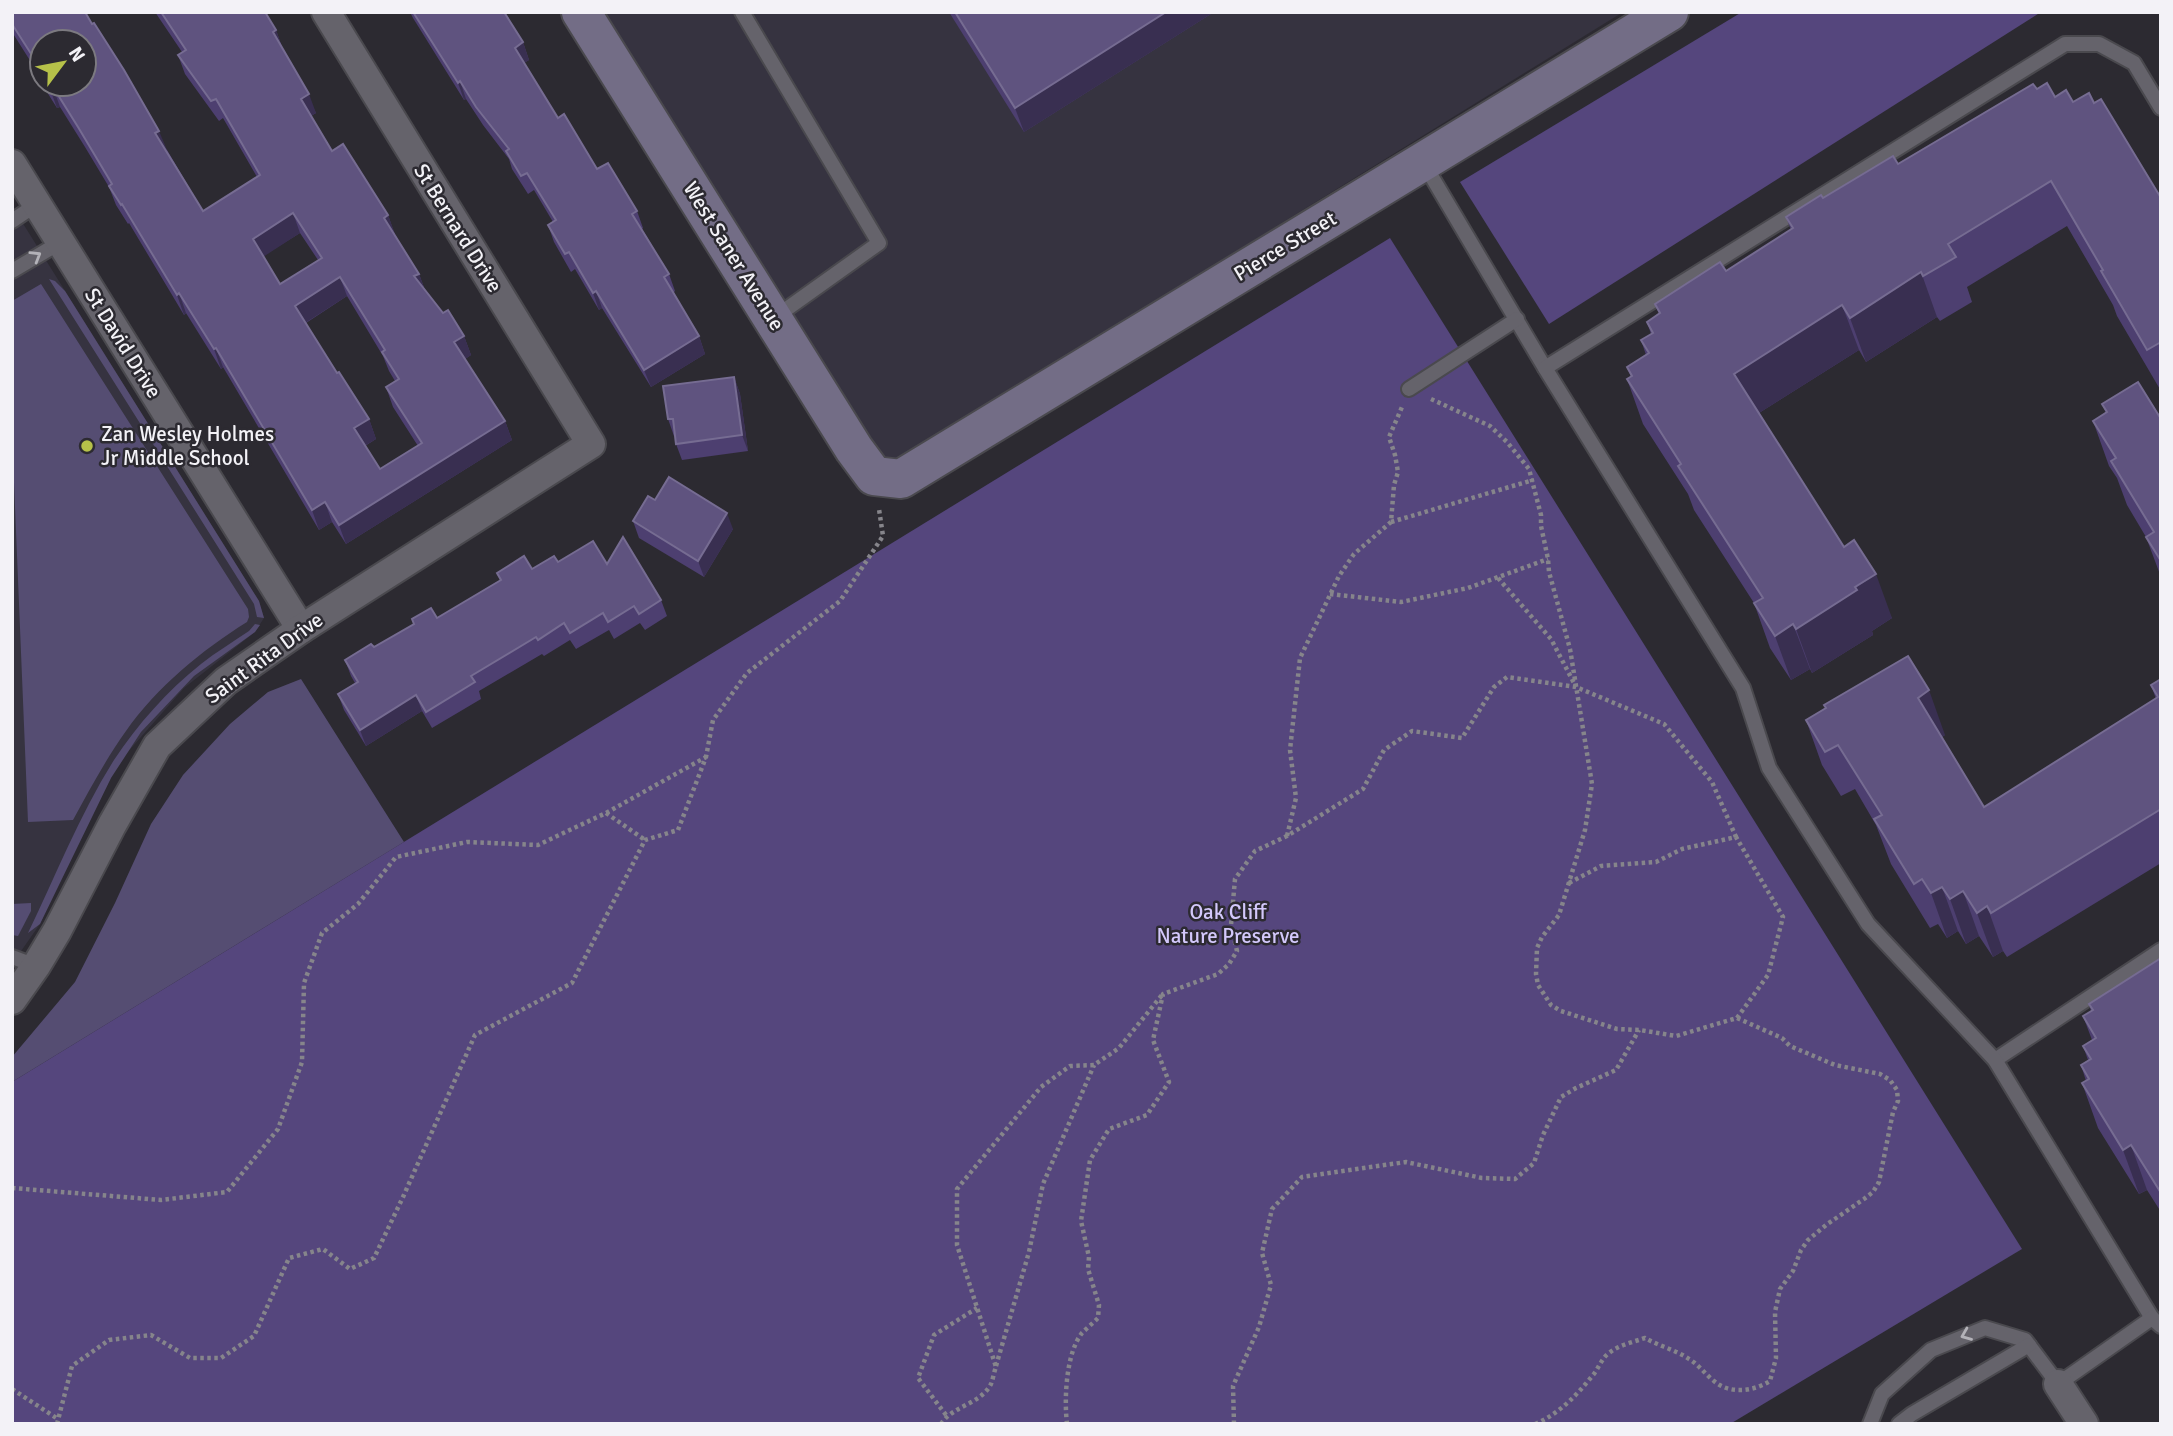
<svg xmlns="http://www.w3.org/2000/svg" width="2173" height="1436" viewBox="0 0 2173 1436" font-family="Signika,sans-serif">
  <rect width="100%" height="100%" fill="#2c2a31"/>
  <g fill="#363340">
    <path d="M 601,12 L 1623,12 L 884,469 Z"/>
    <path d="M 12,206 L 259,601 L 264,618 L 255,632 L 184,688 L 119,762 L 65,868 L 40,924 L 12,964 Z"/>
  </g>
  <g fill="#554d72">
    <path d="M 49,279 L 55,281 L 65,291 L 259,601 L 264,618 L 257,617 L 254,604 Z"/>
    <path d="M 41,284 L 248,609 L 249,617 L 247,622 C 202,650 157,687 126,731 C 106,759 90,789 73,820 L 28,822 L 12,434 L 12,301 Z"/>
    <path d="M 255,624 L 260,625 L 255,632 L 194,676 L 141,732 L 111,778 L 40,924 L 28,933 C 56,875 80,814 114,760 C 137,725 168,690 201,664 C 216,652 233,642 249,631 Z"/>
    <path d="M 301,679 L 404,842 L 12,1082 L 12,1057 L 75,982 L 115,903 L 151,824 L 183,775 L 230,724 L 268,692 Z"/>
    <path d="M 31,903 L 31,911 L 18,936 L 12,935 L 12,904 Z"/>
  </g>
  <g fill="#55467d">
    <path d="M 1742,12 L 2041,12 L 1549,324 L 1460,182 Z"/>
    <path d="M 1390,238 L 2022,1249 L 1730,1424 L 12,1424 L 12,1082 Z"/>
  </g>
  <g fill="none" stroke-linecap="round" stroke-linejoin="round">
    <defs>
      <g id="lane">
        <path d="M 742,12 L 879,243 L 774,318"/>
        <path d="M 1423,162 L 1545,368"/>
        <path d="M 12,221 L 37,204"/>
        <path d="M 12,271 L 61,242"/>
        <path d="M 1409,389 L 1517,319"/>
        <path d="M 12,957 L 36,966"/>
        <path d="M 1995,1060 L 2161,950"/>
        <path d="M 2152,1318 L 1995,1060 L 1868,924 L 1769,768 L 1743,688 L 1545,368 L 2065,44 L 2099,44 L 2134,63 L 2161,108"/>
        <path d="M 1870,1424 L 1882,1394 L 1931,1350 L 1985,1328 L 2025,1340 L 2058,1384 L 2152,1318 L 2161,1326"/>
        <path d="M 1899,1424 L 1912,1414 L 2029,1345"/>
      </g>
      <g id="street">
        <path d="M 12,164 L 301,629"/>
        <path d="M 12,1000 L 36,966 L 57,931 L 112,825 L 157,746 L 226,681 L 301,629 L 591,444 L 326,12"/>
        <path d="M 2058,1384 L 2084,1424"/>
      </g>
      <path id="secondary" d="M 581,12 L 854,449 L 874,476 L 901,479 L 1669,12"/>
    </defs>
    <use href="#lane" stroke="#4a494e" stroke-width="18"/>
    <use href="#street" stroke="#4a494e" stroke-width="32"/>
    <use href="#secondary" stroke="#4a494e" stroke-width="42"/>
    <g stroke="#86858b" stroke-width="4.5" stroke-dasharray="3.5 3.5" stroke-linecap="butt">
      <path d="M 1431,399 L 1490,426 L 1507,442 L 1529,469 L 1541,515 L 1541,526 L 1548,559 L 1549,572 L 1570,649 L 1592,784 L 1585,830 L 1559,915 L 1542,937 L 1537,948 L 1536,974 L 1538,985 L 1551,1005 L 1561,1011 L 1617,1029 L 1640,1030 L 1676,1036 L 1737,1018 L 1782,1038 L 1790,1046 L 1835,1065 L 1880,1074 L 1890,1080 L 1897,1090 L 1898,1101 L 1893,1112 L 1879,1182 L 1873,1192 L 1864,1199 L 1826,1225 L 1808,1240 L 1801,1250 L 1793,1271 L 1780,1289 L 1775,1312 L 1776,1358 L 1770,1381 C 1754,1391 1730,1395 1714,1381 C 1705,1374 1699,1365 1689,1359 C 1676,1350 1659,1346 1645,1338 C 1633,1342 1619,1345 1609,1353 C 1601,1359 1599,1368 1593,1375 C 1577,1395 1559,1414 1535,1424"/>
      <path d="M 1391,522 L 1533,480"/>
      <path d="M 1498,578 L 1551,639 L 1574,683"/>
      <path d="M 1330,594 L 1401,602 L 1468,588 L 1548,559"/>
      <path d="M 606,813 L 645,840"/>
      <path d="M 1287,836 L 1296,798 L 1290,750 L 1300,658 L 1339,576 L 1354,554 L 1391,522 L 1394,485 L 1398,472 L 1395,455 L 1389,437 L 1402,407"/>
      <path d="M 1569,883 L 1601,866 L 1656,862 L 1682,849 L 1736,837 L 1783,917 L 1768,975 L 1737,1018"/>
      <path d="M 12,1188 L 161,1200 L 227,1192 L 278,1129 L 302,1062 L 304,983 L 322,933 L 358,904 L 396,857 L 467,842 L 538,845 L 606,813 L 706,757"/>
      <path d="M 996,1366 L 1029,1252 L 1043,1184 L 1094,1065"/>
      <path d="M 12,1389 L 58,1419"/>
      <path d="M 946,1415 L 918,1378 L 934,1335 L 977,1308"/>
      <path d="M 57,1424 L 72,1366 L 109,1340 L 151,1335 L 190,1358 L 221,1358 L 254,1336 L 289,1258 L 323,1249 L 350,1269 L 374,1258 L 403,1197 L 475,1035 L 572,983 L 645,840 L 678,830 L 706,757 L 713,720 L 747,673 L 840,601 L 883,536 L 879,509"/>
      <path d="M 941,1424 C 952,1406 981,1404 991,1384 C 993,1379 994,1372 996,1367 L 957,1245 L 957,1189 L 1041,1087 L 1070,1066 L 1094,1065 L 1119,1048 L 1162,995"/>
      <path d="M 1067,1424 C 1064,1399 1066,1353 1082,1333 C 1087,1328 1093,1323 1098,1318 L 1099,1305 L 1088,1269 L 1089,1257 L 1081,1221 L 1090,1160 L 1109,1129 L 1147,1115 L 1169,1082 L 1153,1040 L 1163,994 L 1218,974 L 1229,964 L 1237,951 L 1231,925 L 1235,879 L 1255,851 L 1287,836 L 1363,789 L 1384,750 L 1412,731 L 1462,738 L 1494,687 L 1507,677 L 1576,687 L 1664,724 L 1712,782 L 1736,837"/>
      <path d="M 1234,1424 L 1233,1386 L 1259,1327 L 1271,1285 L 1262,1253 L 1272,1209 L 1302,1177 L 1406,1162 L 1482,1178 L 1515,1179 L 1534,1163 L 1543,1135 L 1561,1097 L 1576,1088 L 1616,1070 L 1639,1030"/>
    </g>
    <use href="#lane" stroke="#65636b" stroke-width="14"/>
    <use href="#street" stroke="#65636b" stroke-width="28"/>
    <use href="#secondary" stroke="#736d86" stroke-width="38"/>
  </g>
  <g fill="#4d3f70" fill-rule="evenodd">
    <path d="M 12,12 L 167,150 L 203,211 L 257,177 L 223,118 L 219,121 L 185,74 L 178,55 L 182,52 L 155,12 L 265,12 L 276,30 L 282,47 L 316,113 L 311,116 L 332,151 L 388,215 L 395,235 L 419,274 L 425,290 L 443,313 L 464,336 L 471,355 L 465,359 L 505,421 L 512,440 L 346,544 L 332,522 L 319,530 L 223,367 L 221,369 L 186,313 L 184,315 L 129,223 L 128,224 L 116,205 L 109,187 L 85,147 L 60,107 L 57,108 L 40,81 L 36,70 L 12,32 ZM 42,42 L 84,84 L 42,84 ZM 300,233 L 318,260 L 280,284 L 263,256 ZM 347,296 L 383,356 L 389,371 L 395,381 L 386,387 L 393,407 L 418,446 L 380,469 L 365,446 L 376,439 L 369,419 L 337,373 L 306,323 Z"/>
    <path d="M 410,12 L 504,12 L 523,42 L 529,60 L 524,63 L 558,118 L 597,169 L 637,211 L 643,228 L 642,229 L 669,274 L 675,291 L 673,293 L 699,336 L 705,354 L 651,387 L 602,308 L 599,310 L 575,269 L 571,272 L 554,242 L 548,225 L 553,222 L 534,190 L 528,194 L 512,169 L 509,159 L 483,125 L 466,99 L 464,100 L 413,18 Z"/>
    <path d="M 949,12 L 1214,12 L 1024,132 Z"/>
    <path d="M 2037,89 L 2055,97 L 2073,102 L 2094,103 L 2161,198 L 2161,391 L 2117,316 L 2113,305 L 2067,226 L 1967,287 L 1972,302 L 1940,321 L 1937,317 L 1866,362 L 1859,350 L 1759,413 L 1844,547 L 1892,618 L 1872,631 L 1873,635 L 1812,673 L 1810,669 L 1791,680 L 1770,648 L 1754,603 L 1694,510 L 1688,494 L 1643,424 L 1627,379 L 1631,377 L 1627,367 L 1646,355 L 1641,340 L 1651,334 L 1647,322 L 1659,314 L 1655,304 L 1726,271 L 1791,230 L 1786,217 L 1823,198 L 1898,164 Z"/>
    <path d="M 734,377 L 740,394 L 748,451 L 682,460 L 676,444 L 675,436 L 674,436 L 668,419 Z"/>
    <path d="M 2102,404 L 2161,419 L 2161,577 L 2146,537 L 2127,505 L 2117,478 L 2109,466 L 2093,421 L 2106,413 Z"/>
    <path d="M 655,500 L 733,529 L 704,577 L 639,538 L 633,521 Z"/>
    <path d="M 558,562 L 607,564 L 661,600 L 667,616 L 645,630 L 640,623 L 614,639 L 609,630 L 576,649 L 570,640 L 544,656 L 542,654 L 479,691 L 481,699 L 432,728 L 422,711 L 366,746 L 344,710 L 338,694 L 355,683 L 351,676 L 345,660 L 437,618 L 500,580 L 497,573 L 532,569 Z"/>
    <path d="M 2161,679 L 2161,863 L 2007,957 L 2003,951 L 1993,957 L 1979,936 L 1966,944 L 1958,931 L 1947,938 L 1938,924 L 1930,928 L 1891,864 L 1876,825 L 1855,789 L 1841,796 L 1822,765 L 1806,720 L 1825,708 L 1824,705 L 1945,735 L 1942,737 L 1984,807 L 2156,699 L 2151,685 Z"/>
    <path d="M 2161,958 L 2161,1212 L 2147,1190 L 2139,1194 L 2098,1128 L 2082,1083 L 2086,1081 L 2081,1065 L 2088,1060 L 2083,1046 L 2092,1040 L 2083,1016 L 2091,1011 L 2089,1004 Z"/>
  </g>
  <g fill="#392f51">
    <path d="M 1166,12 L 1214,12 L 1024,132 L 1015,108 Z"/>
    <path d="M 276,30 L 283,50 L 273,32 Z"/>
    <path d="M 523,42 L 529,60 L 521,65 L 515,48 Z"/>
    <path d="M 460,81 L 466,99 L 464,100 L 458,83 Z"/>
    <path d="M 53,87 L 60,107 L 57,108 L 50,89 Z"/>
    <path d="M 309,94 L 316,113 L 308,118 L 301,99 Z"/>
    <path d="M 159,131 L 167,150 L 163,153 L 155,133 Z"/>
    <path d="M 293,213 L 300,233 L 260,259 L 253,239 Z"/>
    <path d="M 388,215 L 395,234 L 391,237 L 384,218 Z"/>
    <path d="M 1921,272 L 1937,317 L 1866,362 L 1850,318 Z"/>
    <path d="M 419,274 L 426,293 L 414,276 Z"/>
    <path d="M 340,277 L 347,296 L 302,325 L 295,306 Z"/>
    <path d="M 596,291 L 602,308 L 599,310 L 593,293 Z"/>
    <path d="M 179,293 L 186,313 L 184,315 L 177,295 Z"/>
    <path d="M 1842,305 L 1859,350 L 1751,418 L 1734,374 Z"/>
    <path d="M 464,336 L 471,355 L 461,362 L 454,342 Z"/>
    <path d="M 699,336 L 705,354 L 651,387 L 644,370 Z"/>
    <path d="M 216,348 L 223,367 L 221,369 L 214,349 Z"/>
    <path d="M 734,377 L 740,394 L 748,451 L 742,435 Z"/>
    <path d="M 369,419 L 376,439 L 361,448 L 354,428 Z"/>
    <path d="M 505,421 L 512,440 L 346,544 L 339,525 Z"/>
    <path d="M 325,502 L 332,522 L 319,530 L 312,510 Z"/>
    <path d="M 727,513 L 733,529 L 704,577 L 698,561 Z"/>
    <path d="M 1876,574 L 1892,618 L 1872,631 L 1873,635 L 1812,673 L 1796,629 Z"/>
    <path d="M 1793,624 L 1810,669 L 1791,680 L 1775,636 Z"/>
    <path d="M 1929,690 L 1945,735 L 1934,742 L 1918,698 Z"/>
    <path d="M 416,695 L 422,711 L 366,746 L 360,730 Z"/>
    <path d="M 1942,887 L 1958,931 L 1947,938 L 1931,893 Z"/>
    <path d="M 1963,891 L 1979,936 L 1966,944 L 1950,899 Z"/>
    <path d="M 1987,906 L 2003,951 L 1993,957 L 1977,913 Z"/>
    <path d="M 2131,1145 L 2147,1190 L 2139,1194 L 2123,1150 Z"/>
  </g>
  <g fill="#5f537f" stroke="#766c92" stroke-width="2" fill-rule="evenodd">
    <path d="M 12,12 L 85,12 L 92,24 L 94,23 L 124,70 L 159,131 L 155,133 L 203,211 L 260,175 L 216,99 L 211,101 L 178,55 L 186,50 L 161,12 L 265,12 L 276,30 L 273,32 L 309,94 L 301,99 L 332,151 L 343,144 L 388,215 L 384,218 L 419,274 L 414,276 L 443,313 L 448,310 L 464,336 L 454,342 L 505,421 L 339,525 L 325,502 L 312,510 L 216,348 L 214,349 L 179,293 L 177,295 L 122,204 L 121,205 L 109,186 L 112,184 L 78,127 L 53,87 L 50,89 L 47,84 L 84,84 L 84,42 L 42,42 L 42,76 L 33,61 L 35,60 L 12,24 ZM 293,213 L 322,258 L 280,284 L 253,239 ZM 340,277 L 385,350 L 382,352 L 399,379 L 386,387 L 422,443 L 380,469 L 354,428 L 369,419 L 339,372 L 337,373 L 295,306 Z"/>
    <path d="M 413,12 L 504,12 L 523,42 L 515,48 L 558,118 L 564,114 L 597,169 L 608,163 L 637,211 L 632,214 L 669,274 L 664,277 L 699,336 L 644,370 L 596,291 L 593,293 L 569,252 L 565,254 L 548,225 L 556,220 L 527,173 L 521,176 L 506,151 L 509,149 L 476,107 L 460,81 L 458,83 Z"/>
    <path d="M 955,12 L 1166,12 L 1015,108 Z"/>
    <path d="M 2047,83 L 2055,97 L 2066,90 L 2073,102 L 2089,93 L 2094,103 L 2101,99 L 2161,198 L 2161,342 L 2147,350 L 2101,271 L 2103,270 L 2051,181 L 1948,244 L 1956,257 L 1923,276 L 1921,272 L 1850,318 L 1842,305 L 1734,374 L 1844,547 L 1854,540 L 1876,574 L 1855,587 L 1857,590 L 1796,629 L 1793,624 L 1775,636 L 1754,603 L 1763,598 L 1678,466 L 1681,464 L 1627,379 L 1632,376 L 1627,367 L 1649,353 L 1641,340 L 1653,333 L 1647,322 L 1660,313 L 1655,304 L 1720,262 L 1726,271 L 1793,228 L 1786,217 L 1821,195 L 1823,198 L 1893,156 L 1898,164 L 2033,84 L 2037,89 Z"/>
    <path d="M 734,377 L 742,435 L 676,444 L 673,419 L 668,419 L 663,386 Z"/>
    <path d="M 2138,382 L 2161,419 L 2161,561 L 2146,537 L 2154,532 L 2111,461 L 2116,458 L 2093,421 L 2107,412 L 2102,404 Z"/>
    <path d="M 669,477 L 727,513 L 698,561 L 633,521 L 648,496 L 655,500 Z"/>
    <path d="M 623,537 L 661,600 L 639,614 L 634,606 L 608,622 L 603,613 L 570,633 L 564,623 L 538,640 L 536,637 L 471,676 L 475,682 L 426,712 L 416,695 L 360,730 L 338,694 L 358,682 L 345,660 L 371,644 L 374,647 L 414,624 L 412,619 L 431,608 L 437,618 L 501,580 L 497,573 L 524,556 L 532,569 L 554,556 L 558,562 L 593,541 L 607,564 Z"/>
    <path d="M 1908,656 L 1929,690 L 1918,698 L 1984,807 L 2158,697 L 2151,685 L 2161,679 L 2161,809 L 1991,913 L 1987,906 L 1977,913 L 1963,891 L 1950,899 L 1942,887 L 1931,893 L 1922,879 L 1914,884 L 1874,819 L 1882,815 L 1838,745 L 1825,752 L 1806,720 L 1826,708 L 1824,705 Z"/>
    <path d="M 2161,958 L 2161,1193 L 2131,1145 L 2123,1150 L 2082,1083 L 2089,1079 L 2081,1065 L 2091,1059 L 2083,1046 L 2096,1038 L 2083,1016 L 2093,1010 L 2089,1004 Z"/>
  </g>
  <defs><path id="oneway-chevron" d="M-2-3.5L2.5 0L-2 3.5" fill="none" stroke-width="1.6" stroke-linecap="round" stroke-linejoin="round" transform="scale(1.75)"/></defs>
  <g stroke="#b3b2b8">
    <use href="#oneway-chevron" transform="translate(36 256) rotate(-31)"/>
    <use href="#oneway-chevron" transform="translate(1966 1335) rotate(158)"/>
  </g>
  <circle fill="#b6c149" stroke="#2c2a31" stroke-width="2.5" cx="87" cy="446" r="7"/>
  <g text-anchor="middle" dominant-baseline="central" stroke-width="5" stroke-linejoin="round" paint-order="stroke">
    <g font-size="21" fill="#f3f2f7" stroke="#2c2a31">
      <text transform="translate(458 228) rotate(58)">St Bernard Drive</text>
      <text transform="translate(1285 246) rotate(-31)">Pierce Street</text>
      <text transform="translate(734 256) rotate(58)">West Saner Avenue</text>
      <text transform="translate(123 343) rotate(58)">St David Drive</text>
      <text transform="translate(264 658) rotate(-36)">Saint Rita Drive</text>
    </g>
    <g font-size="21" fill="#f3f2f7" stroke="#2c2a31" text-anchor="start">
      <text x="101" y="434">Zan Wesley Holmes<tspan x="101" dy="24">Jr Middle School</tspan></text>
    </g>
    <g font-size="21" fill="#d3c8fb" stroke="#2c2a31">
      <text x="1228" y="912">Oak Cliff<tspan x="1228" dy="24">Nature Preserve</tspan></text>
    </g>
  </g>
  <rect width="2173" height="1436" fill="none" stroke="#f3f2f7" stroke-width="28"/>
  <g transform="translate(63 63) rotate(58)"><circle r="33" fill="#2c2a31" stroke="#7c7a80" stroke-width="2"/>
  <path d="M0-5L12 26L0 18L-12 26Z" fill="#b6c149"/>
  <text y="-10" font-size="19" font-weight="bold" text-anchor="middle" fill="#f3f2f7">N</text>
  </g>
</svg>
